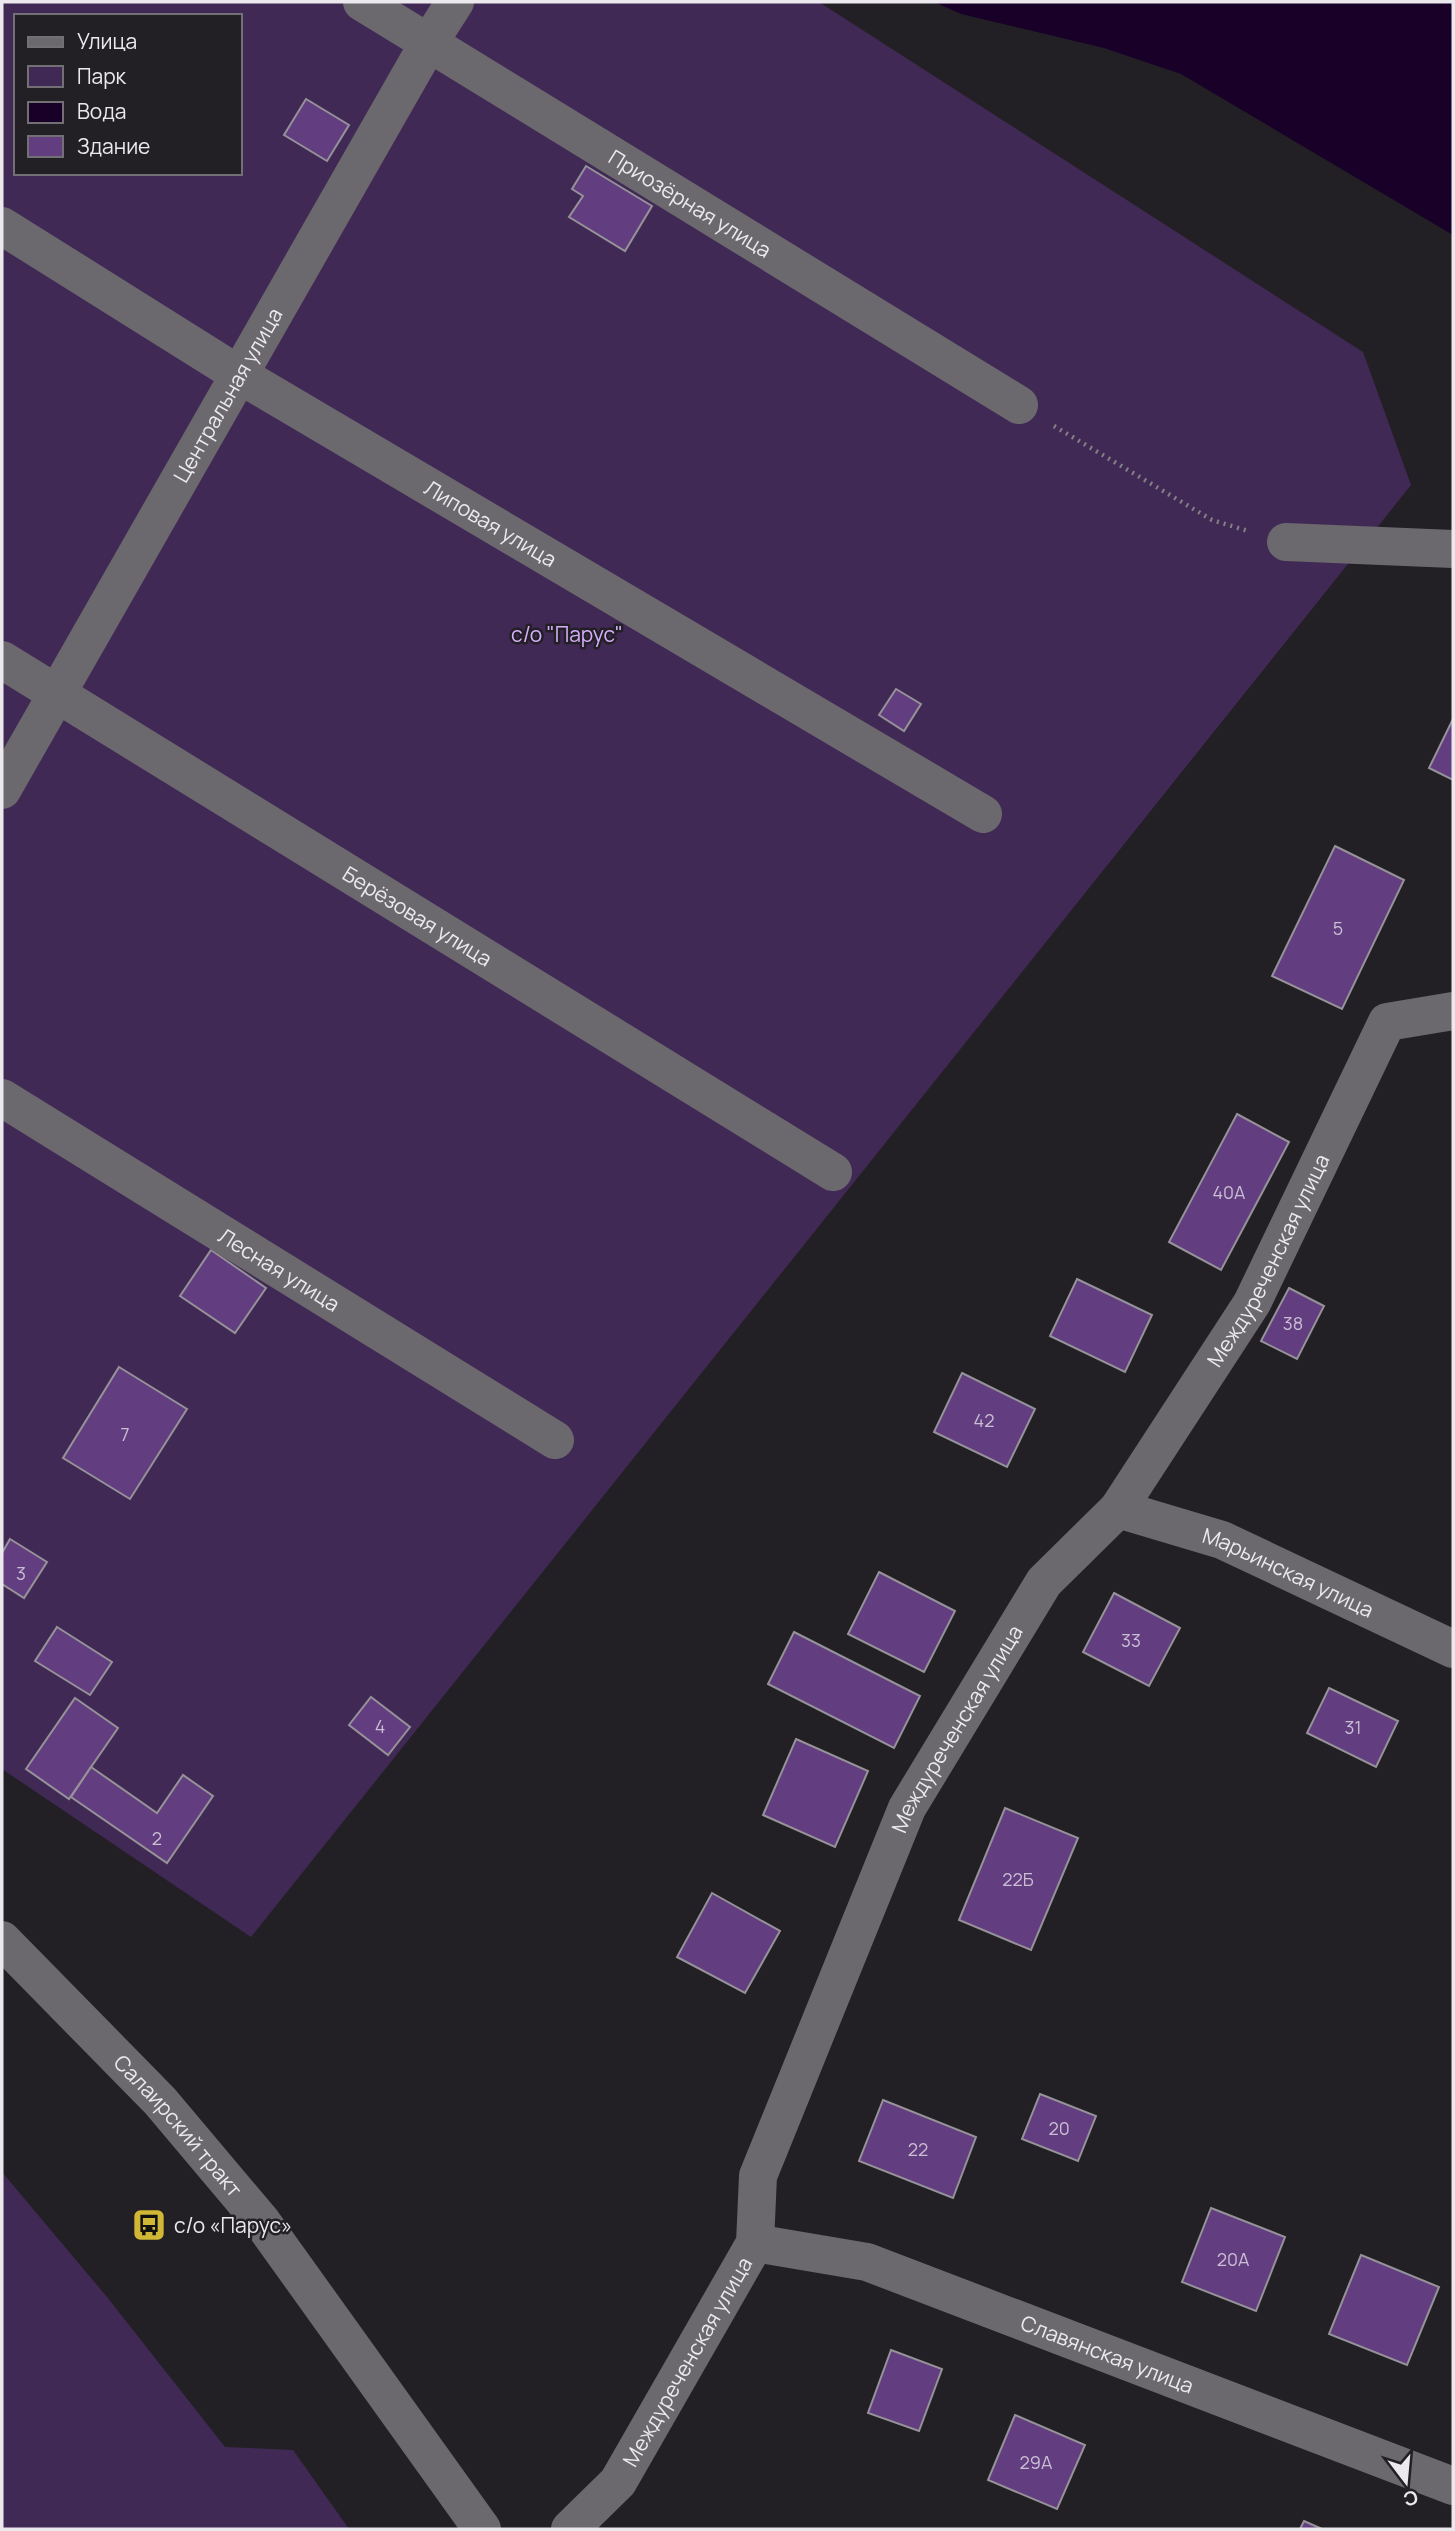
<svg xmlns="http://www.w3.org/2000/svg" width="1455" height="2531" viewBox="0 0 1455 2531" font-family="Manrope,sans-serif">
  <rect width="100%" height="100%" fill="#221f25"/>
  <g fill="#412955" fill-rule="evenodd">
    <path d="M 2,2 L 819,2 L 1363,352 L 1411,485 L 251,1937 L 2,1769 ZM 16,16 L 240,16 L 240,173 L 16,173 Z"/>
    <path d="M 2,2172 L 107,2297 L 225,2447 L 293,2450 L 349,2529 L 2,2529 Z"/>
  </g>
  <path fill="#180029" d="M 934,2 L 1453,2 L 1453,235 L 1181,74 L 1104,48 L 961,14 Z"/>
  <g fill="#623d80" stroke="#959298" stroke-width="2">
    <path d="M 306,99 L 349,125 L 327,161 L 284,135 Z"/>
    <path d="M 586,166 L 652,206 L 625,251 L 569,217 L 583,196 L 572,189 Z"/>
    <path d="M 896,689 L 921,704 L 904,731 L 879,715 Z"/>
    <path d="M 1453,719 L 1453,780 L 1429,768 Z"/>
    <path d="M 1335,846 L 1404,880 L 1342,1009 L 1272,976 Z"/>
    <path d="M 1237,1114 L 1289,1142 L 1221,1270 L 1169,1242 Z"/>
    <path d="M 211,1250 L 266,1288 L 235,1333 L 180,1296 Z"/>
    <path d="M 1077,1279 L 1152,1315 L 1125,1372 L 1050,1336 Z"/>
    <path d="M 1289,1288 L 1324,1306 L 1297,1359 L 1261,1341 Z"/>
    <path d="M 119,1367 L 187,1409 L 130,1499 L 63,1458 Z"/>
    <path d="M 962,1373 L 1035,1409 L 1007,1467 L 934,1432 Z"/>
    <path d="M 10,1539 L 47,1562 L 24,1598 L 2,1584 L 2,1553 Z"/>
    <path d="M 879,1572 L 955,1611 L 924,1672 L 848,1634 Z"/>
    <path d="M 1114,1593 L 1180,1628 L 1149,1686 L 1083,1652 Z"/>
    <path d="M 57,1627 L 112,1662 L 90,1695 L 35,1661 Z"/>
    <path d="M 794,1632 L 920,1696 L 894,1748 L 768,1684 Z"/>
    <path d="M 1329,1688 L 1398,1721 L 1376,1767 L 1307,1733 Z"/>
    <path d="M 371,1697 L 410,1727 L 388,1755 L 349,1725 Z"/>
    <path d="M 75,1698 L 118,1728 L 69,1799 L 26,1769 Z"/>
    <path d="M 796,1739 L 868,1771 L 835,1847 L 763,1815 Z"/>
    <path d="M 91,1767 L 157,1813 L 183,1775 L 213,1796 L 167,1863 L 71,1797 Z"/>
    <path d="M 1005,1808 L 1078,1838 L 1031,1950 L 959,1920 Z"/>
    <path d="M 712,1893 L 780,1931 L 745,1993 L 677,1957 Z"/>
    <path d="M 1040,2094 L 1096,2116 L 1078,2161 L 1022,2139 Z"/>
    <path d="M 883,2100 L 976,2137 L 953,2198 L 859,2161 Z"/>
    <path d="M 1211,2208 L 1285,2237 L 1256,2311 L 1182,2282 Z"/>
    <path d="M 1361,2255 L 1439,2287 L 1407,2365 L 1329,2334 Z"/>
    <path d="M 891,2350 L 942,2369 L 919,2431 L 868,2413 Z"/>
    <path d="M 1015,2415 L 1085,2445 L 1057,2509 L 988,2480 Z"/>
    <path d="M 1304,2521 L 1322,2529 L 1300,2529 Z"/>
  </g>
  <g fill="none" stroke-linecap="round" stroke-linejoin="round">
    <path stroke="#838085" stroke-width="4.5" stroke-dasharray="2 5" stroke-linecap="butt" d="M 1054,426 L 1212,520 L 1248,531"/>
    <g stroke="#6b686e" stroke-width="38">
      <path id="s1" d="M 362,2 L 1019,405"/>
      <path id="s2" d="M 2,226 L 238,374 L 983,814"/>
      <path d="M 1286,542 L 1453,549"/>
      <path id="s3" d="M 2,660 L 833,1172"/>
      <path id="s4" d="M 2,790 L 428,44 L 455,2"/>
      <path id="s5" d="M 2,1098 L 555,1440"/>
      <path id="s6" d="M 1118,1509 L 1222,1540 L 1453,1649"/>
      <path id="s7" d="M 2,1940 L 160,2101 L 262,2222 L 482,2529"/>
      <path id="s8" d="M 755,2243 L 867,2262 L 1453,2486"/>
      <path id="s9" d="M 570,2529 L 618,2482 L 755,2243 L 758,2176 L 907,1808 L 1044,1582 L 1118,1509 L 1252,1303 L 1387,1022 L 1453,1011"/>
    </g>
  </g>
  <defs>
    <symbol id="bus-square" viewBox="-11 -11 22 22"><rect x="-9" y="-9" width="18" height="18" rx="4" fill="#d0b736" stroke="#221f25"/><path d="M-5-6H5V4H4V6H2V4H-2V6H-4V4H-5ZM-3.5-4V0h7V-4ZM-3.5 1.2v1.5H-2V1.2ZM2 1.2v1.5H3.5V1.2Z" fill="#111"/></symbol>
  </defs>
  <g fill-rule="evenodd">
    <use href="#bus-square" x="130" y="2206" width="38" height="38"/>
  </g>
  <g text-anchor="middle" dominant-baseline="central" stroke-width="5" stroke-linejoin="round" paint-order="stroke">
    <g font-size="18" fill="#c9bed2">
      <text x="1338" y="928">5</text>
      <text x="1229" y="1192">40А</text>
      <text x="1293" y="1323">38</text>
      <text x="984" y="1420">42</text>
      <text x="125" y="1434">7</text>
      <text x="21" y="1573">3</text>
      <text x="1131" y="1640">33</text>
      <text x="380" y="1726">4</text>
      <text x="1353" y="1727">31</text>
      <text x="157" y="1838">2</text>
      <text x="1018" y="1879">22Б</text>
      <text x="1059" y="2128">20</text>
      <text x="918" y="2149">22</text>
      <text x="1233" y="2259">20А</text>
      <text x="1036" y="2462">29А</text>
    </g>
    <g font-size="21" fill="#ebe9ed" stroke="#221f25">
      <text stroke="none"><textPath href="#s1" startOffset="385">Приозёрная улица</textPath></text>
      <text stroke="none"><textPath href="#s4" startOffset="455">Центральная улица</textPath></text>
      <text stroke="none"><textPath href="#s2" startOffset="572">Липовая улица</textPath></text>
      <text stroke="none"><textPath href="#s3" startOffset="488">Берёзовая улица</textPath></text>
      <text stroke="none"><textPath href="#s9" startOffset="1466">Междуреченская улица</textPath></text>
      <text stroke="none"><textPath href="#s5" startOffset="326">Лесная улица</textPath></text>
      <text stroke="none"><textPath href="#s6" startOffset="182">Марьинская улица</textPath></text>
      <text stroke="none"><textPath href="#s9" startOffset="900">Междуреченская улица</textPath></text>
      <text stroke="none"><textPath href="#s7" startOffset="256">Салаирский тракт</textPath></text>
      <text stroke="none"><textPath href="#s8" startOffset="371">Славянская улица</textPath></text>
      <text stroke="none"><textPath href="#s9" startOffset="206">Междуреченская улица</textPath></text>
    </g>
    <g font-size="21" fill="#d7aefc" stroke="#221f25">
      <text x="567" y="634">с/о "Парус"</text>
    </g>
    <g font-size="21" fill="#ebe9ed" stroke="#221f25" text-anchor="start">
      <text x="174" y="2225">с/о «Парус»</text>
    </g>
  </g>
  <rect width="1455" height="2531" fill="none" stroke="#ebe9ed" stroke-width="7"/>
  <rect x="14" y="14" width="228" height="161" fill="#221f25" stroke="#727075" stroke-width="2"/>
  <rect x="28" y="37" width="35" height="10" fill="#6b686e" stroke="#727075" stroke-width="2"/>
  <text x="77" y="49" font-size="21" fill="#ebe9ed">Улица</text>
  <rect x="28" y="66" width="35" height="21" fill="#412955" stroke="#727075" stroke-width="2"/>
  <text x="77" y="84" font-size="21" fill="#ebe9ed">Парк</text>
  <rect x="28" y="102" width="35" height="21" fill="#180029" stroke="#727075" stroke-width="2"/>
  <text x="77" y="119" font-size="21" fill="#ebe9ed">Вода</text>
  <rect x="28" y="136" width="35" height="21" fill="#623d80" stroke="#727075" stroke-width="2"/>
  <text x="77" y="154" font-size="21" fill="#ebe9ed">Здание</text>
  <g transform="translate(1406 2482) rotate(164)" stroke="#221f25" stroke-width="5" paint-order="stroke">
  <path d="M0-5L12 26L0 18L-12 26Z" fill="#ebe9ed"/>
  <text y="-10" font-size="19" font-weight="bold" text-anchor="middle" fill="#ebe9ed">С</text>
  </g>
</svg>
